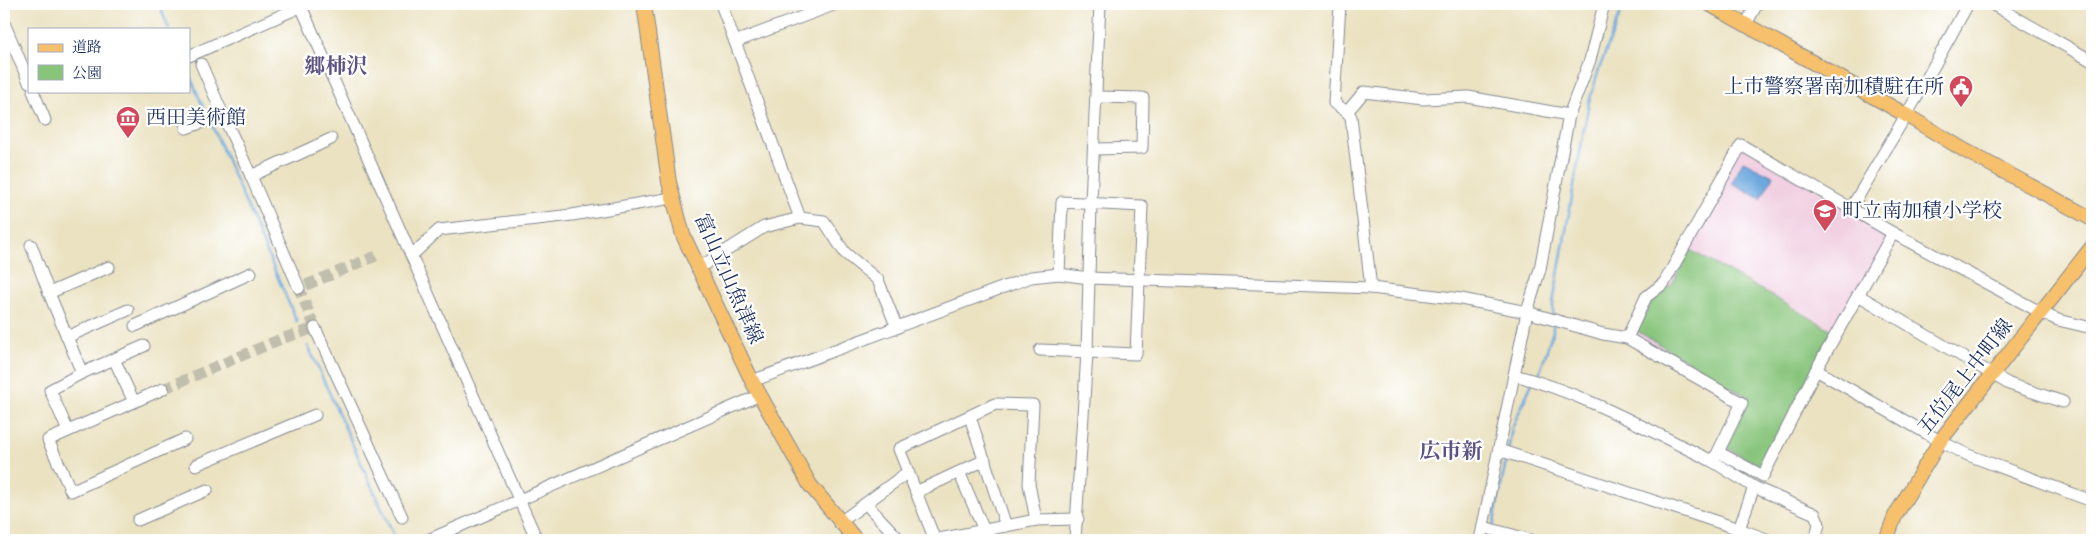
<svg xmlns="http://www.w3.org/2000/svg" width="2096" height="544" viewBox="0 0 2096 544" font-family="'IM FELL DW Pica','Noto Serif JP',serif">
  <rect width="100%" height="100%" fill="#fff"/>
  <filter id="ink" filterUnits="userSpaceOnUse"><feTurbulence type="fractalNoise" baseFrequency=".02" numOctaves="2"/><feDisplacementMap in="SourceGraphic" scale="10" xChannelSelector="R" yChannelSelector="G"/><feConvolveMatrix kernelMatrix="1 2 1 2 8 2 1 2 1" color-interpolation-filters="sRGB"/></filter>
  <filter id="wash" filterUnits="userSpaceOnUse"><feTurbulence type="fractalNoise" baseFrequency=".0096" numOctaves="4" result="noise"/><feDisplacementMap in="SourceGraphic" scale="20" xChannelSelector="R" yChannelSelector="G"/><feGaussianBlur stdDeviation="1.12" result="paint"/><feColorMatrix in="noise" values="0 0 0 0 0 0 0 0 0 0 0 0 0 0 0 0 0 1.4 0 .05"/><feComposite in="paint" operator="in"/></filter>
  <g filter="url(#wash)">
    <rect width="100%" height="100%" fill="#ebe2c1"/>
    <path fill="#f1d0e2" d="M 1741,145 L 1893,233 L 1763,476 L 1718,452 L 1742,403 L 1627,338 L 1646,297 L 1664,283 Z"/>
    <path fill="#88c57b" stroke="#527a6c" d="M 1690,250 L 1832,330 L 1762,467 L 1727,448 L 1749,398 L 1637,331 L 1652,301 L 1672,284 Z"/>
    <path fill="#6da9de" stroke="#446c9e" d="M 1743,161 L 1773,176 L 1761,199 L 1732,183 Z"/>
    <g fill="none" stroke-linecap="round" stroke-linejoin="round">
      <g stroke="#6da9de" stroke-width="2.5">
        <path d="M 159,4 L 169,29"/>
        <path d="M 189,74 L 207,116"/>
        <path d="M 211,123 L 297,322"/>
        <path d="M 1553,315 L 1553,303 L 1589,102 L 1599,69 L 1624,4"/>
        <path d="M 308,346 L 396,540"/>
        <path d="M 1538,378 L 1553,331 L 1553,323"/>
        <path d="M 1508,451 L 1512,428 L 1532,383"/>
        <path d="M 1493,527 L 1507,456"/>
        <path d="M 1489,540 L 1491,532"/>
      </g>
    </g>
  </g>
  <g filter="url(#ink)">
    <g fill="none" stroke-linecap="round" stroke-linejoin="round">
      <path stroke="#c1bead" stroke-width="11" stroke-dasharray="11 5.5" stroke-linecap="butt" d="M 163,389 L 281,339 L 315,328 L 299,288 L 376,256"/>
      <defs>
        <g id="minor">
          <path d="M 300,4 L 537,540"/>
          <path d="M 721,4 L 800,218"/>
          <path d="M 1340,4 L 1334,103 L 1347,112"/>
          <path d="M 1992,4 L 2092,61"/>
          <path d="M 4,23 L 29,82"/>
          <path d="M 1746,24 L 1757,4"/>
          <path d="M 735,42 L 836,4"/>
          <path d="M 189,56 L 307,4"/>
          <path d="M 33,91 L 45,120"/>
          <path d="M 223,115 L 251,176 L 331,139"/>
          <path d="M 186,128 L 223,115 L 201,64"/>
          <path d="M 1095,149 L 1142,148 L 1143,98 L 1097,97"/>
          <path d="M 251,176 L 299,288"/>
          <path d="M 1850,210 L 1915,100 L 1968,4"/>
          <path d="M 1893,233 L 2042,313 L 2058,320 L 2092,328"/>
          <path d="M 31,245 L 49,293 L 109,267"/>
          <path d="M 412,255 L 439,230 L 572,215 L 672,198"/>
          <path d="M 697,269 L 764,227 L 800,218 L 824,221 L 845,253 L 878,280 L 897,328"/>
          <path d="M 1371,288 L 1351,117 L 1347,112 L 1364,92 L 1423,99 L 1468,97 L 1569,115"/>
          <path d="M 49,293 L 82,373 L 144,346"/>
          <path d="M 1858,295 L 2009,384 L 2063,402"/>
          <path d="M 135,326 L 251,273"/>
          <path d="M 315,328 L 402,517"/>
          <path d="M 67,337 L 128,310"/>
          <path d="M 1040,350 L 1136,354 L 1142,206 L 1062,202 L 1059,274"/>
          <path d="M 114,359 L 134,402"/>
          <path d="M 1816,370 L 1940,441 L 1968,455 L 2092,501"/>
          <path d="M 1514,375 C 1583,393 1648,430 1712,461"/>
          <path d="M 752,381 L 1031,277 L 1059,274 L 1089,278 L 1371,288 L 1461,299 L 1527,312 L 1603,334 L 1627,338 L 1742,403 L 1718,452 L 1763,476 L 1816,370 L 1893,233 L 1741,145 L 1664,283 L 1646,297 L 1627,338"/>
          <path d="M 163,389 L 48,440 L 71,491 L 185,439"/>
          <path d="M 970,417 L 1006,526"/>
          <path d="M 68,431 L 50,390 L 82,373"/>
          <path d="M 1499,450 L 1739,529 L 1735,540"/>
          <path d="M 1715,456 L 1712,461 L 1754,487"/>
          <path d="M 196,465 L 315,415"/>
          <path d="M 959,472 L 984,530"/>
          <path d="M 916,492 L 985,460"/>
          <path d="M 866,504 L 900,540"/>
          <path d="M 138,520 L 207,490"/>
          <path d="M 839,523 L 908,472"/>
          <path d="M 1483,527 L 1531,540"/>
          <path d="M 428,540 L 760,395"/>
          <path d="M 934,540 L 1036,520 L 1078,519"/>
          <path d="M 935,540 L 899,449 L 995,404 L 1033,405 L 1029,484 L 1036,520"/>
          <path d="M 1075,540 L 1087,353 L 1091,202 L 1100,4"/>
          <path d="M 1480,540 L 1527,312 L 1540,269 L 1569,115 L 1590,60 L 1604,4"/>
          <path d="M 1769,540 L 1739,529 L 1754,487 L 1815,514 L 1819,524 L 1815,540"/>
        </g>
        <g id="major">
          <path d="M 644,4 L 669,182 L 683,235 L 752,381 L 795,458 L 810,485 L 856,540"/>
          <path d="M 1709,4 L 1906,115 L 1964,150 L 2092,219"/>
          <path d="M 1886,540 L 1895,516 L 1940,441 L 2092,247"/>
        </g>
      </defs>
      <use href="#minor" stroke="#838890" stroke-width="13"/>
      <use href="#major" stroke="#838890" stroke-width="16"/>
      <use href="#minor" stroke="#fff" stroke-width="11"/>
      <use href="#major" stroke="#f7c06c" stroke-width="14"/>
    </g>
  </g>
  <defs>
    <symbol id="civic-pin" viewBox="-11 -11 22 30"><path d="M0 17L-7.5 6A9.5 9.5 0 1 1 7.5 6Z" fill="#d1495b" stroke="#fff"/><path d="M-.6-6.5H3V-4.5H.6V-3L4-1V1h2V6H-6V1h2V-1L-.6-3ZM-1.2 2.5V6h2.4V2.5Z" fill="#fff"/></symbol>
    <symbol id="museum-pin" viewBox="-11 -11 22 30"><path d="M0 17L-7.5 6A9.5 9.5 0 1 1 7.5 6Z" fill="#d1495b" stroke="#fff"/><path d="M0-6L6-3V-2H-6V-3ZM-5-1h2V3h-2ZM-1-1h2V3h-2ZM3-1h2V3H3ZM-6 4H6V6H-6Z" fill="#fff"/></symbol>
    <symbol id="school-pin" viewBox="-11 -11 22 30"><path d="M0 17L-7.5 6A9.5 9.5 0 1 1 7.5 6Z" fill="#d1495b" stroke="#fff"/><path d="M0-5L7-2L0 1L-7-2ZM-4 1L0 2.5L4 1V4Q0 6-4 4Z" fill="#fff"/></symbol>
  </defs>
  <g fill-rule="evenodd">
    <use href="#civic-pin" x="1947" y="73" width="28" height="38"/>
    <use href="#museum-pin" x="114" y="104" width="28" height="38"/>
    <use href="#school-pin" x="1811" y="197" width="28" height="38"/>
  </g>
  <g text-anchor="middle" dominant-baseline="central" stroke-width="4.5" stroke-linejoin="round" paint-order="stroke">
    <g font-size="20" fill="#1b2f5e" stroke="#fff" text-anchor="start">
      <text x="1944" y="87" text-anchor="end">上市警察署南加積駐在所</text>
      <text x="146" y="118">西田美術館</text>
      <text x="1842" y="211">町立南加積小学校</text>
    </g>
    <g font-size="20" fill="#1b2f5e" stroke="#fff">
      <text transform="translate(728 279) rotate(66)">富山立山魚津線</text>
      <text transform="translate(1966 377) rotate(-52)">五位尾上中町線</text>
    </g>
    <g font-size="21" font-weight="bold" fill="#5d5284" stroke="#fff">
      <text x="336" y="67">郷柿沢</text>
      <text x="1451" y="452">広市新</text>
    </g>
  </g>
  <rect width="2096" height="544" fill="none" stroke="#fff" stroke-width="20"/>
  <rect x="28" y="28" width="162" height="65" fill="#ffffff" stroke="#a4acbf"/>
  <rect x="38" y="44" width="25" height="8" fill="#f7c06c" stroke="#a4acbf"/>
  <text x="72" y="52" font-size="15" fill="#1b2f5e">道路</text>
  <rect x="38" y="65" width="25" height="15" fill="#88c57b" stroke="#a4acbf"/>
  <text x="72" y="78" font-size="15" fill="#1b2f5e">公園</text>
</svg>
